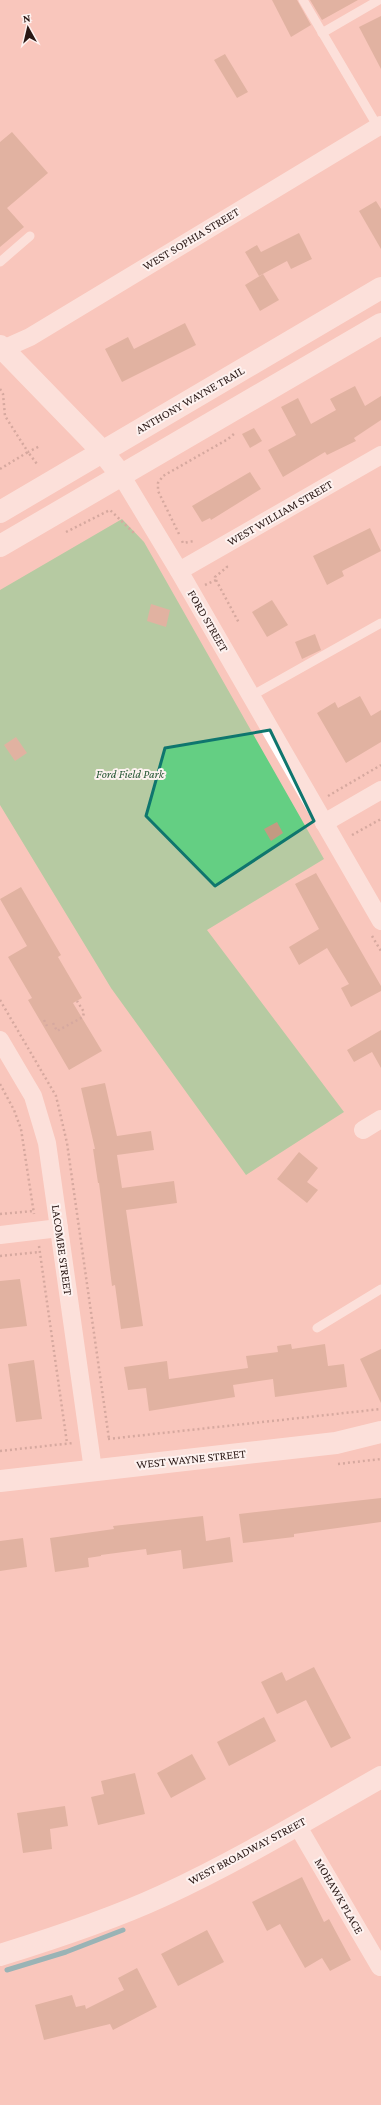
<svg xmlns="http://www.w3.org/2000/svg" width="381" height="2105" viewBox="0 0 381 2105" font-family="'Crimson Pro',serif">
  <rect width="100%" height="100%" fill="#f9c6bc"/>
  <path fill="#64cf83" d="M 122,519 L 144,542 L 324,859 L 207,930 L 344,1112 L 246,1175 L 111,988 L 0,805 L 0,590 Z"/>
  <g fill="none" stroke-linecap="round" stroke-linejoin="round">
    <path stroke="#269cae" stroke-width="5" d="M 7,1970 L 66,1952 L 123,1930"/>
  </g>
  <g fill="#c39a82">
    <path d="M 272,0 L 297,0 L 311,25 L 291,37 Z"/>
    <path d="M 310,0 L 358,0 L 322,20 Z"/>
    <path d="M 381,16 L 381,69 L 359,27 Z"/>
    <path d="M 225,54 L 248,92 L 237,98 L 214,60 Z"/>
    <path d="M 12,132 L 48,173 L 7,208 L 24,227 L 0,247 L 0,142 Z"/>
    <path d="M 376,201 L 381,209 L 381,249 L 359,211 Z"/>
    <path d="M 299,233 L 312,259 L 291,269 L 287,261 L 259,276 L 245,252 L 257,245 L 261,252 Z"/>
    <path d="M 263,274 L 279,300 L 260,311 L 245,285 Z"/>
    <path d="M 185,323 L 196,345 L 122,382 L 105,349 L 128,337 L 134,349 Z"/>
    <path d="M 355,386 L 365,406 L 381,396 L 381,420 L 354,438 L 356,441 L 327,455 L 325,452 L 283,477 L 268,450 L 296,435 L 281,407 L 298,398 L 311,424 L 336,410 L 330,399 Z"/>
    <path d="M 254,428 L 262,441 L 250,448 L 242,434 Z"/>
    <path d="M 250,472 L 261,489 L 211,520 L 210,518 L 202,522 L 192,506 Z"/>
    <path d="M 370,528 L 381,551 L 342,571 L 344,576 L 327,585 L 313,556 Z"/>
    <path d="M 272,600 L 288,625 L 267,637 L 252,612 Z"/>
    <path d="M 151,604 L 170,610 L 166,627 L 147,621 Z"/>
    <path d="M 315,634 L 321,650 L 302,659 L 295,642 Z"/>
    <path d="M 360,696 L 371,716 L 381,710 L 381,742 L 346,763 L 317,713 L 335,702 L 338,708 Z"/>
    <path d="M 16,737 L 27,753 L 15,761 L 4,745 Z"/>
    <path d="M 277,822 L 283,833 L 271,841 L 264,829 Z"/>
    <path d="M 316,873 L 381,986 L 381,991 L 351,1007 L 341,988 L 349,984 L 327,948 L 299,965 L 289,947 L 319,929 L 295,884 Z"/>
    <path d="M 21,887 L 61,955 L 58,957 L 82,998 L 73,1003 L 102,1051 L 69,1070 L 28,1000 L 32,998 L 8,957 L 27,946 L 0,899 Z"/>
    <path d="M 381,1030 L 381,1068 L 372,1052 L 354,1062 L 347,1050 Z"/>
    <path d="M 105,1083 L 117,1136 L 151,1131 L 154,1150 L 117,1155 L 122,1188 L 174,1181 L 177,1203 L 126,1210 L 143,1326 L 121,1329 L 115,1285 L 112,1286 L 99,1183 L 98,1183 L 93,1149 L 95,1149 L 81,1088 Z"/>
    <path d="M 299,1152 L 318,1168 L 307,1182 L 318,1190 L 307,1203 L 277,1179 Z"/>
    <path d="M 20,1279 L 27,1326 L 0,1329 L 0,1281 Z"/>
    <path d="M 291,1344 L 292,1349 L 325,1344 L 328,1366 L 344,1364 L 347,1387 L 275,1397 L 273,1379 L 233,1385 L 235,1397 L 149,1411 L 146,1388 L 128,1390 L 124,1367 L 167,1361 L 169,1379 L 248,1368 L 246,1356 L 278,1352 L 277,1346 Z"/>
    <path d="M 381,1349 L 381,1403 L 360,1359 Z"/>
    <path d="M 34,1360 L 42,1419 L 16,1422 L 8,1364 Z"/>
    <path d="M 381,1498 L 381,1522 L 294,1534 L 294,1537 L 243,1543 L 239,1514 Z"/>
    <path d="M 203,1516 L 206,1541 L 230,1537 L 233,1562 L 183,1569 L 181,1550 L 147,1555 L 146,1549 L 101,1555 L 101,1556 L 88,1558 L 89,1567 L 55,1572 L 50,1538 L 114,1529 L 113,1526 Z"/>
    <path d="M 23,1538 L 27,1567 L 0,1571 L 0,1541 Z"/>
    <path d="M 314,1667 L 351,1738 L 331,1748 L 306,1700 L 277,1714 L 261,1682 L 282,1672 L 286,1681 Z"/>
    <path d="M 264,1717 L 276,1741 L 229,1766 L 217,1742 Z"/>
    <path d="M 192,1754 L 206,1779 L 171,1798 L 157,1773 Z"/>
    <path d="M 135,1773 L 145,1814 L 98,1825 L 91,1797 L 104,1794 L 101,1781 Z"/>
    <path d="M 65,1806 L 68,1826 L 50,1829 L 52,1849 L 23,1853 L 17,1813 Z"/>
    <path d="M 302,1877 L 324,1922 L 329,1919 L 351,1960 L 330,1971 L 322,1958 L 305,1968 L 280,1924 L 267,1931 L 252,1902 Z"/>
    <path d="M 207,1930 L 224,1962 L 178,1986 L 161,1954 Z"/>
    <path d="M 137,1968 L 157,2007 L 113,2030 L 110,2024 L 44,2040 L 35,2005 L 72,1995 L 76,2007 L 85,2005 L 86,2009 L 124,1990 L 118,1978 Z"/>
  </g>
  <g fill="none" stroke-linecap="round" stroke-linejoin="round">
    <g stroke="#ab847d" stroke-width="2.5" stroke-dasharray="2 3" stroke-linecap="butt">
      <path d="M 0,389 L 3,394 L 5,416 L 28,452 L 40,446"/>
      <path d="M 0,469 L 28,452 L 37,464"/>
      <path d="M 66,532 L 110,510 L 135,534"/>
      <path d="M 179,534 L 158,491 L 158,483 L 163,476 L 228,439 L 235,433"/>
      <path d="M 182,541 L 183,543 L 194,541"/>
      <path d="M 216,580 L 239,623"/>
      <path d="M 205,585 L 216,580 L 215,577 L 227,567 L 225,564"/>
      <path d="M 328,796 L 381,765"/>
      <path d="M 352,835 L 381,819"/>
      <path d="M 372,936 L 381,951"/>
      <path d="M 0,1000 L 56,1096 L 67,1143 L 109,1439"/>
      <path d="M 44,1020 L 47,1026"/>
      <path d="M 53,1023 L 57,1031 L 83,1017 L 84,1012 L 77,1001"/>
      <path d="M 0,1084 L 14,1110 L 21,1129 L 34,1214"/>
      <path d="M 0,1214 L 34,1211"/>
      <path d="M 39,1246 L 67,1443"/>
      <path d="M 0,1256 L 40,1252"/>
      <path d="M 108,1439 L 381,1409"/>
      <path d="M 0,1451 L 73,1443"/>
      <path d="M 338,1464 L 381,1459"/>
    </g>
    <g stroke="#fff" stroke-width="9">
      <path d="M 303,0 L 378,127"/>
      <path d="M 322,33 L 379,0"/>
      <path d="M 0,262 L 30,236"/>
      <path d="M 251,696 L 381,623"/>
      <path d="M 317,1328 L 381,1289"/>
    </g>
    <g stroke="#fff" stroke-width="18">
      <path d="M 3,349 L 30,337 L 381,125"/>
      <path d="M 121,475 L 179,571 L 381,921"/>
      <path d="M 179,571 L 381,455"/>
      <path d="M 324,823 L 381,790"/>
      <path d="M 0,1040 L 33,1096 L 47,1143 L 93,1470"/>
      <path d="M 363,1130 L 381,1119"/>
      <path d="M 0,1235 L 59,1228"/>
      <path d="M 297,1825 L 380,1967"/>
    </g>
    <g stroke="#fff" stroke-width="22">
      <path d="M 0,346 L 102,451 L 121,475"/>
      <path d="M 0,1481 L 336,1443 L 381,1432"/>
      <path d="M 0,1955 C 55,1938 110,1920 162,1896 C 238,1861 309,1818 381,1777"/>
    </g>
    <g stroke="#fff" stroke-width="22">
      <path d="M 0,512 L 381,288"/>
      <path d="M 0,546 L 381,324"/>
    </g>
  </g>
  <path d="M0 0H381V2105H0ZM 270,730 L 314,821 L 215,886 L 146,816 L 165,748 Z" fill="#f9c6bc" fill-opacity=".55" fill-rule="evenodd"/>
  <path fill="none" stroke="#0f766e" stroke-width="3" stroke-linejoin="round" d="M 270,730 L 314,821 L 215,886 L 146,816 L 165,748 Z"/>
  <g text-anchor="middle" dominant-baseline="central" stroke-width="4" stroke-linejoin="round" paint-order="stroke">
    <g font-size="12" fill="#291714" stroke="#fdf2f0">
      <text transform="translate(191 239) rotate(-31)">WEST SOPHIA STREET</text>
      <text transform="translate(190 400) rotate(-30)">ANTHONY WAYNE TRAIL</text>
      <text transform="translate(280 513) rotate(-30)">WEST WILLIAM STREET</text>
      <text transform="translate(208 621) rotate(60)">FORD STREET</text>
      <text transform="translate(62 1250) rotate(82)">LACOMBE STREET</text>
      <text transform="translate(191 1459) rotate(-6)">WEST WAYNE STREET</text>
      <text transform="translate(247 1851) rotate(-28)">WEST BROADWAY STREET</text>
      <text transform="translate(339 1896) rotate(60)">MOHAWK PLACE</text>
    </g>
    <g font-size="12" font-style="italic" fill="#235532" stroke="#fdf2f0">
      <text x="130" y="774">Ford Field Park</text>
    </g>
  </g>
  <g transform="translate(28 28) rotate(352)" stroke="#fdf2f0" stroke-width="3" paint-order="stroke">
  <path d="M0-3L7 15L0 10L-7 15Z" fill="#291714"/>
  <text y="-6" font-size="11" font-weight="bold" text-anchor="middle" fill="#291714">N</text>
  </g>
</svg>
